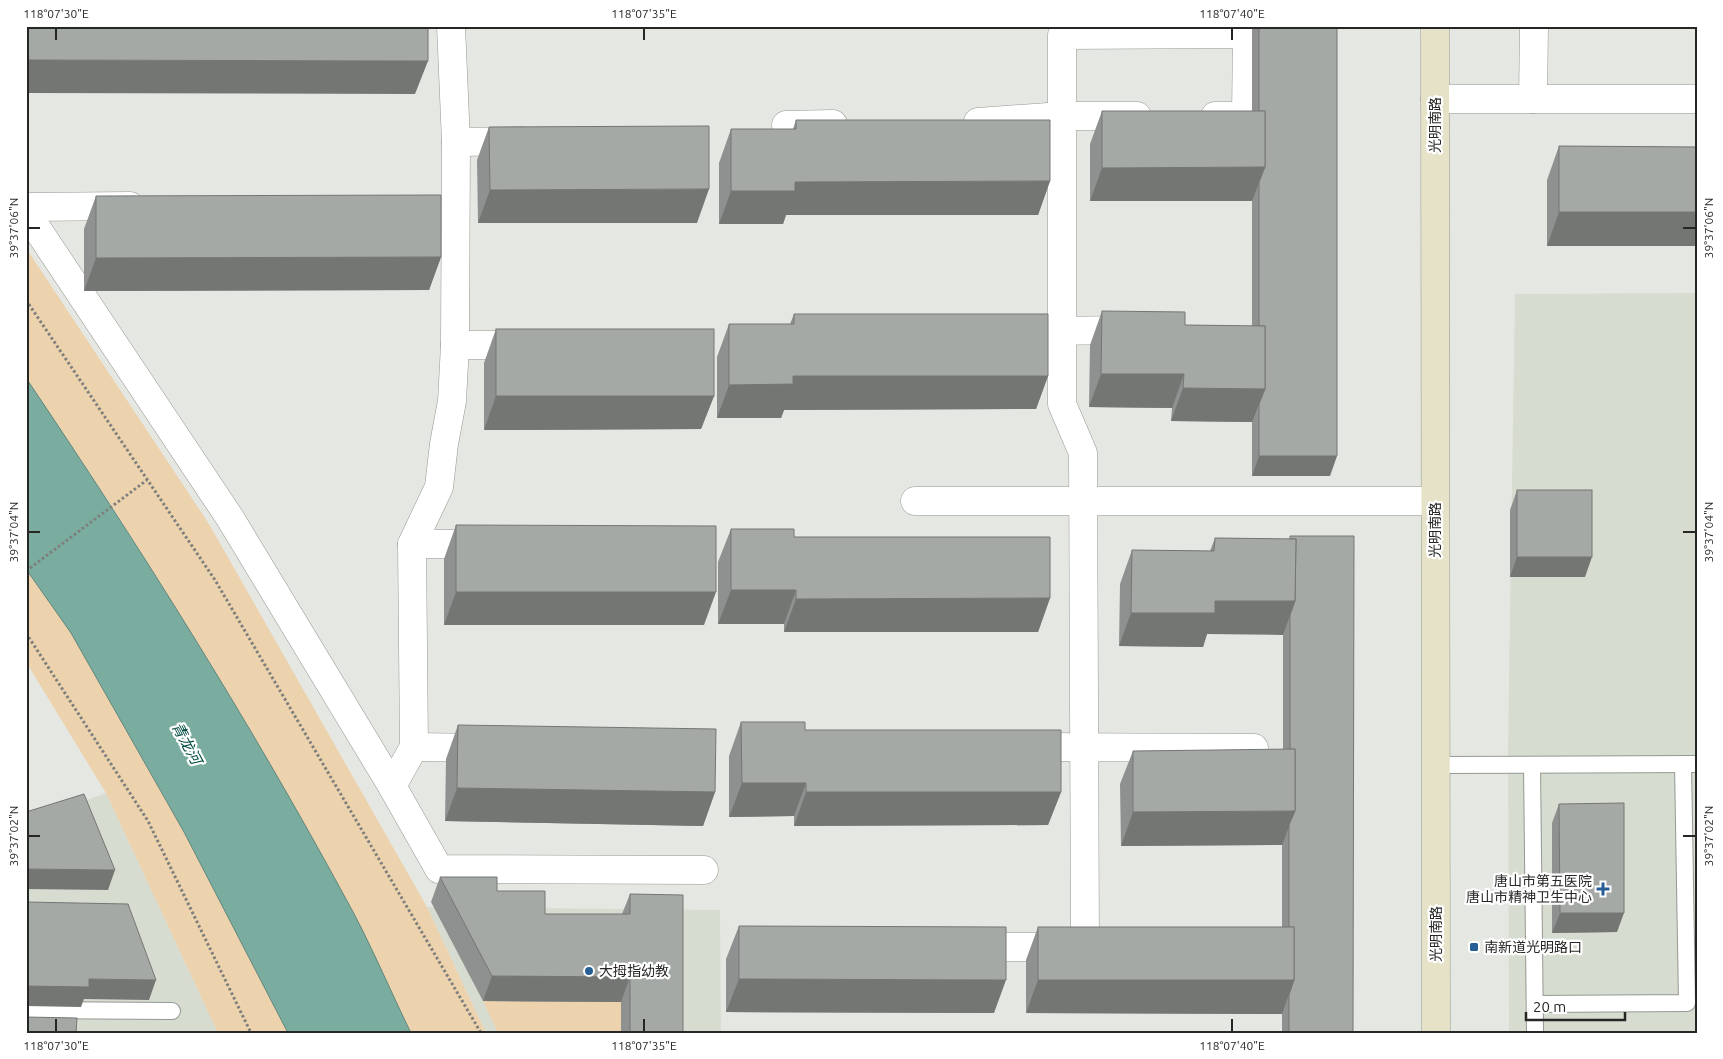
<svg xmlns="http://www.w3.org/2000/svg" width="1723" height="1059" viewBox="0 0 1723 1059" font-family="Ubuntu,'Noto Sans SC',sans-serif">
  <rect width="100%" height="100%" fill="#e5e7e2"/>
  <g fill="#d7dcd0">
    <path d="M 1697,293 L 1697,1033 L 1509,1033 L 1508,746 L 1515,294 Z"/>
    <path d="M 106,793 L 218,1033 L 26,1033 L 26,822 Z"/>
    <path d="M 427,907 L 720,910 L 721,1033 L 486,1033 Z"/>
  </g>
  <g fill="#ecd2ad">
    <path d="M 26,248 L 209,524 L 427,907 L 486,1033 L 411,1033 L 347,900 L 237,708 L 113,508 L 26,378 Z"/>
    <path d="M 26,569 L 71,633 L 184,832 L 288,1033 L 218,1033 L 106,793 L 26,662 Z"/>
    <path d="M 483,1001 L 621,1002 L 621,1033 L 498,1033 Z"/>
  </g>
  <path fill="#7aada0" stroke="#61857b" d="M 26,378 C 140,547 249,720 346,899 C 370,942 389,988 411,1033 L 288,1033 L 184,832 L 71,633 L 26,569 Z"/>
  <g fill="none" stroke-linecap="round" stroke-linejoin="round">
    <defs>
      <g id="service">
        <path d="M 1436,765 L 1697,764"/>
        <path d="M 1532,765 L 1535,1033"/>
        <path d="M 1535,1004 L 1687,1003 L 1683,764"/>
        <path d="M 26,1010 L 172,1011"/>
      </g>
      <g id="minor">
        <path d="M 1435,99 L 1697,99"/>
        <path d="M 1533,99 L 1534,26"/>
        <path d="M 978,122 L 1062,116 L 1137,116"/>
        <path d="M 786,125 L 833,124"/>
        <path d="M 456,142 L 522,141"/>
        <path d="M 26,207 L 130,206"/>
        <path d="M 26,212 L 230,518 L 392,786 L 414,747 L 412,544 L 439,487 L 444,444 L 452,401 L 455,345 L 456,142 L 451,26"/>
        <path d="M 1044,331 L 1133,330"/>
        <path d="M 455,345 L 528,345"/>
        <path d="M 915,501 L 1435,501"/>
        <path d="M 412,544 L 485,544"/>
        <path d="M 414,747 L 487,748"/>
        <path d="M 1024,747 L 1254,748"/>
        <path d="M 392,786 L 439,869 L 704,870"/>
        <path d="M 969,947 L 1068,947"/>
        <path d="M 1085,947 L 1083,453 L 1062,404 L 1062,35 L 1247,34 L 1246,116 L 1215,116"/>
      </g>
      <path id="secondary" d="M 1435,26 L 1436,1033"/>
    </defs>
    <use href="#service" stroke="#959893" stroke-width="18"/>
    <use href="#minor" stroke="#959893" stroke-width="29"/>
    <use href="#secondary" stroke="#959893" stroke-width="29"/>
    <g stroke="#7e7f7c" stroke-width="3" stroke-dasharray="2.5 2.5" stroke-linecap="butt">
      <path d="M 26,300 L 215,580 L 481,1033"/>
      <path d="M 26,571 L 147,480"/>
      <path d="M 26,633 L 148,821 L 251,1033"/>
    </g>
    <use href="#service" stroke="#fff" stroke-width="16"/>
    <use href="#minor" stroke="#fff" stroke-width="28"/>
    <use href="#secondary" stroke="#e6e2c8" stroke-width="28"/>
  </g>
  <g fill="#8e918f">
    <path d="M 1252,26 L 1337,26 L 1330,476 L 1252,476 L 1252,422 L 1171,421 L 1172,408 L 1089,407 L 1090,345 L 1102,311 L 1185,325 L 1252,326 L 1252,201 L 1090,201 L 1090,144 L 1102,111 L 1252,111 Z"/>
    <path d="M 796,120 L 1050,181 L 1038,215 L 786,215 L 783,224 L 719,224 L 719,163 L 731,129 L 793,129 Z"/>
    <path d="M 489,127 L 697,223 L 478,223 L 477,160 Z"/>
    <path d="M 1559,146 L 1697,147 L 1697,246 L 1547,246 L 1547,180 Z"/>
    <path d="M 96,196 L 441,257 L 429,290 L 84,291 L 84,229 Z"/>
    <path d="M 794,314 L 1048,376 L 1036,409 L 784,410 L 781,418 L 717,418 L 717,357 L 729,324 L 790,324 Z"/>
    <path d="M 496,329 L 714,396 L 701,429 L 484,430 L 484,363 Z"/>
    <path d="M 1517,490 L 1585,577 L 1510,577 L 1510,510 Z"/>
    <path d="M 456,525 L 704,625 L 444,625 L 444,559 Z"/>
    <path d="M 731,529 L 794,537 L 1050,598 L 1038,632 L 784,632 L 784,624 L 718,624 L 718,562 Z"/>
    <path d="M 1290,536 L 1353,1033 L 1282,1033 L 1282,1014 L 1026,1013 L 1026,960 L 1038,927 L 1282,927 L 1282,845 L 1121,846 L 1120,784 L 1133,751 L 1283,750 L 1283,634 L 1207,634 L 1203,647 L 1119,646 L 1120,584 L 1132,550 L 1210,551 L 1215,538 L 1290,539 Z"/>
    <path d="M 741,722 L 805,730 L 1061,792 L 1048,825 L 794,826 L 794,816 L 729,817 L 729,756 Z"/>
    <path d="M 458,725 L 715,792 L 703,826 L 445,821 L 446,759 Z"/>
    <path d="M 1559,804 L 1617,932 L 1552,933 L 1552,823 Z"/>
    <path d="M 440,877 L 497,891 L 545,914 L 622,914 L 630,894 L 683,1033 L 621,1033 L 621,1002 L 483,1001 L 431,902 Z"/>
    <path d="M 739,926 L 994,1013 L 726,1012 L 726,959 Z"/>
  </g>
  <g fill="#747674">
    <path d="M 1546,26 L 1697,26 L 1697,29 L 1545,28 Z"/>
    <path d="M 26,60 L 428,61 L 415,94 L 26,93 Z"/>
    <path d="M 1265,167 L 1252,201 L 1090,201 L 1102,168 Z"/>
    <path d="M 1050,181 L 1038,215 L 786,215 L 783,224 L 719,224 L 731,191 L 795,182 Z"/>
    <path d="M 709,189 L 697,223 L 478,223 L 490,190 Z"/>
    <path d="M 1559,212 L 1697,212 L 1697,246 L 1547,246 Z"/>
    <path d="M 441,257 L 429,290 L 84,291 L 96,258 Z"/>
    <path d="M 1101,374 L 1184,374 L 1172,408 L 1089,407 Z"/>
    <path d="M 793,376 L 1048,376 L 1036,409 L 784,410 L 781,418 L 717,418 L 729,385 Z"/>
    <path d="M 1183,388 L 1265,389 L 1252,422 L 1171,421 Z"/>
    <path d="M 496,396 L 714,396 L 701,429 L 484,430 Z"/>
    <path d="M 1259,456 L 1337,456 L 1330,476 L 1252,476 Z"/>
    <path d="M 1517,557 L 1592,557 L 1585,577 L 1510,577 Z"/>
    <path d="M 731,590 L 796,590 L 784,624 L 718,624 Z"/>
    <path d="M 456,592 L 716,592 L 704,625 L 444,625 Z"/>
    <path d="M 1050,598 L 1038,632 L 784,632 L 796,599 Z"/>
    <path d="M 1215,601 L 1295,601 L 1283,635 L 1207,634 L 1203,647 L 1119,646 L 1131,613 Z"/>
    <path d="M 742,783 L 806,783 L 794,816 L 729,817 Z"/>
    <path d="M 457,788 L 715,792 L 703,826 L 445,821 Z"/>
    <path d="M 806,792 L 1061,792 L 1048,825 L 794,826 Z"/>
    <path d="M 1295,811 L 1282,845 L 1121,846 L 1133,812 Z"/>
    <path d="M 26,869 L 115,870 L 108,890 L 26,889 Z"/>
    <path d="M 1560,913 L 1624,913 L 1617,932 L 1552,933 Z"/>
    <path d="M 492,976 L 630,977 L 621,1002 L 483,1001 Z"/>
    <path d="M 89,979 L 156,980 L 149,1000 L 84,999 L 81,1007 L 26,1006 L 26,986 Z"/>
    <path d="M 739,979 L 1006,980 L 994,1013 L 726,1012 Z"/>
    <path d="M 1038,980 L 1294,980 L 1282,1014 L 1026,1013 Z"/>
  </g>
  <g fill="#a5a9a6" stroke="#747674">
    <path d="M 26,26 L 428,26 L 428,61 L 26,60 Z"/>
    <path d="M 1259,26 L 1337,26 L 1337,456 L 1259,456 L 1259,404 L 1265,389 L 1265,326 L 1259,326 L 1259,182 L 1265,167 L 1265,111 L 1259,111 Z"/>
    <path d="M 1102,111 L 1265,111 L 1265,167 L 1102,168 Z"/>
    <path d="M 796,120 L 1050,120 L 1050,181 L 795,182 L 795,191 L 731,191 L 731,129 L 796,129 Z"/>
    <path d="M 709,126 L 709,189 L 490,190 L 489,127 Z"/>
    <path d="M 1559,146 L 1697,147 L 1697,212 L 1559,212 Z"/>
    <path d="M 441,195 L 441,257 L 96,258 L 96,196 Z"/>
    <path d="M 1102,311 L 1185,312 L 1185,325 L 1265,326 L 1265,389 L 1183,388 L 1184,374 L 1101,374 Z"/>
    <path d="M 794,314 L 1048,314 L 1048,376 L 793,376 L 793,384 L 729,385 L 729,324 L 794,324 Z"/>
    <rect x="496" y="329" width="218" height="67"/>
    <rect x="1517" y="490" width="75" height="67"/>
    <path d="M 456,525 L 716,526 L 716,592 L 456,592 Z"/>
    <path d="M 731,529 L 794,529 L 794,537 L 1050,537 L 1050,598 L 796,599 L 796,590 L 731,590 Z"/>
    <path d="M 1290,536 L 1354,536 L 1353,1033 L 1289,1033 L 1289,995 L 1294,980 L 1294,927 L 1289,927 L 1289,825 L 1295,811 L 1295,749 L 1290,749 L 1290,615 L 1295,601 L 1296,539 L 1290,539 Z"/>
    <path d="M 1215,538 L 1296,539 L 1295,601 L 1215,601 L 1215,613 L 1131,613 L 1132,550 L 1214,551 Z"/>
    <path d="M 741,722 L 805,722 L 805,730 L 1061,730 L 1061,792 L 806,792 L 806,783 L 742,783 Z"/>
    <path d="M 458,725 L 716,729 L 715,792 L 457,788 Z"/>
    <path d="M 1295,749 L 1295,811 L 1133,812 L 1133,751 Z"/>
    <path d="M 84,794 L 115,870 L 26,869 L 26,812 Z"/>
    <path d="M 1624,803 L 1624,913 L 1560,913 L 1559,804 Z"/>
    <path d="M 440,877 L 497,877 L 497,891 L 545,891 L 545,914 L 630,914 L 630,894 L 683,895 L 683,1033 L 630,1033 L 630,977 L 492,976 Z"/>
    <path d="M 26,902 L 128,904 L 156,980 L 89,979 L 89,987 L 26,986 Z"/>
    <path d="M 739,926 L 1006,927 L 1006,980 L 739,979 Z"/>
    <rect x="1038" y="927" width="256" height="53"/>
    <path d="M 26,1017 L 77,1018 L 76,1033 L 26,1033 Z"/>
  </g>
  <path fill="none" stroke="#262725" stroke-width="2" d="M 56,28 L 56,40M 644,28 L 644,40M 1232,28 L 1232,40M 28,228 L 40,228M 1683,228 L 1696,228M 28,532 L 40,532M 1683,532 L 1696,532M 28,836 L 40,836M 1683,836 L 1696,836M 56,1019 L 56,1032M 644,1019 L 644,1032M 1232,1019 L 1232,1032"/>
  <g fill="#275e96" stroke="#fff" stroke-width="2">
    <path d="M1600.5 881.5h5v5h5v5h-5v5h-5v-5h-5v-5h5z"/>
    <rect x="1469" y="942" width="10" height="10" rx="2.5"/>
    <circle cx="589" cy="971" r="5"/>
  </g>
  <g text-anchor="middle" dominant-baseline="central" stroke-width="4.5" stroke-linejoin="round" paint-order="stroke">
    <g font-size="14" fill="#262725" stroke="#fff">
      <text transform="translate(1435 125) rotate(-90)">光明南路</text>
      <text transform="translate(1435 530) rotate(-90)">光明南路</text>
      <text transform="translate(1436 934) rotate(-90)">光明南路</text>
    </g>
    <g font-size="14" fill="#262725" stroke="#fff" text-anchor="start">
      <text x="1592" y="881" text-anchor="end">唐山市第五医院<tspan x="1592" dy="16">唐山市精神卫生中心</tspan></text>
      <text x="1484" y="947">南新道光明路口</text>
      <text x="599" y="971">大拇指幼教</text>
    </g>
    <g font-size="15" font-style="italic" fill="#004c3f" stroke="#fff">
      <text transform="translate(187 743) rotate(62)">青龙河</text>
    </g>
  </g>
  <rect width="1723" height="1059" fill="none" stroke="#ffffff" stroke-width="55"/>
  <path d="M1526 1012v8h99v-8" fill="none" stroke="#262725" stroke-width="2.5"/>
  <text x="1533" y="1012" font-size="15" fill="#262725" stroke="#ffffff" stroke-width="4" paint-order="stroke">20 m</text>
  <rect x="28" y="28" width="1668" height="1004" fill="none" stroke="#262725" stroke-width="2"/>
  <g font-size="12" text-anchor="middle" fill="#262725">
    <text x="56" y="18">118°07'30"E</text>
    <text x="644" y="18">118°07'35"E</text>
    <text x="1232" y="18">118°07'40"E</text>
    <text transform="translate(14 228) rotate(-90)" y="4">39°37'06"N</text>
    <text transform="translate(1709 228) rotate(-90)" y="4">39°37'06"N</text>
    <text transform="translate(14 532) rotate(-90)" y="4">39°37'04"N</text>
    <text transform="translate(1709 532) rotate(-90)" y="4">39°37'04"N</text>
    <text transform="translate(14 836) rotate(-90)" y="4">39°37'02"N</text>
    <text transform="translate(1709 836) rotate(-90)" y="4">39°37'02"N</text>
    <text x="56" y="1050">118°07'30"E</text>
    <text x="644" y="1050">118°07'35"E</text>
    <text x="1232" y="1050">118°07'40"E</text>
  </g>
</svg>
